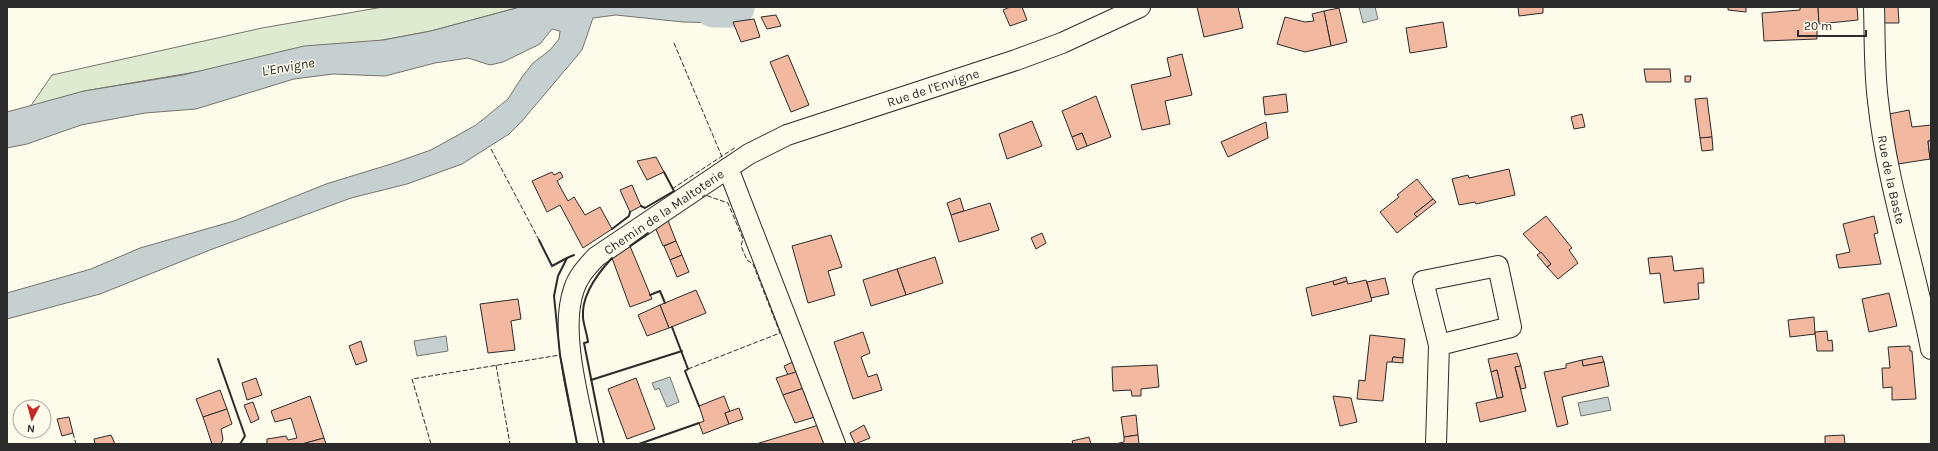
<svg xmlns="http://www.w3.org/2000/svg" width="1938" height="451" viewBox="0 0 1938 451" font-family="Karla,sans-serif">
  <rect width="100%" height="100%" fill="#fdfbea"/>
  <path fill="#deebd1" stroke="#74746e" d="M 383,7 L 520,7 L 431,31 L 383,40 L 84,91 L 30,107 L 52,75 L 262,28 Z"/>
  <g fill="#c7d0d0" stroke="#74746e">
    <path d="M 520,7 L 748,7 L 724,7 L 728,23 L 683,22 L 616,15 L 593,18 L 582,50 L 522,121 L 509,134 L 462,164 L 407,184 L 351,198 L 210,250 L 100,294 L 7,319 L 7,293 L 91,269 L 140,248 L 234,221 L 326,184 L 391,164 L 431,150 L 476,125 L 508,99 L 522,77 L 533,63 L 550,50 L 559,39 L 560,31 L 552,29 L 540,44 L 503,62 L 490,65 L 468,58 L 435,63 L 385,76 L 333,74 L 294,79 L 196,109 L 145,113 L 81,125 L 27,144 L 7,148 L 7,112 L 84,91 L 183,75 L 304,46 L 383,40 L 431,31 Z"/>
    <path d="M 1359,7 L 1375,7 L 1378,19 L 1363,23 Z"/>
    <path d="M 446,336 L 448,351 L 417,356 L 414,341 Z"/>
    <path d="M 670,377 L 679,402 L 667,407 L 659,388 L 655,390 L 652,383 Z"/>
    <path d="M 1608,397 L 1611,410 L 1581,416 L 1578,403 Z"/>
  </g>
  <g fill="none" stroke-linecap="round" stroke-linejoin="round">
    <path stroke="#c7d0d0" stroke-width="41" d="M 714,7 L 734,7"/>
  </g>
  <g fill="#f2b8a0" stroke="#2b2b2b">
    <path d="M 1010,7 L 1022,7 L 1027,20 L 1010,26 L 1003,10 Z"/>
    <path d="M 1197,7 L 1238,7 L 1243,28 L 1204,37 Z"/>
    <path d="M 1518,7 L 1543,7 L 1543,13 L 1519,16 Z"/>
    <path d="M 1728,7 L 1746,7 L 1746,12 L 1728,10 Z"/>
    <path d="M 1800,7 L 1818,7 L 1819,24 L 1817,24 L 1817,39 L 1764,41 L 1762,13 L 1800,10 Z"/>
    <path d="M 1818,7 L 1857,7 L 1858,20 L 1819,24 Z"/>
    <path d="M 1881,7 L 1898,7 L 1899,23 L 1880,23 Z"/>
    <path d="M 1339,8 L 1347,42 L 1331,46 L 1324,11 Z"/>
    <path d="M 1324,11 L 1331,46 L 1305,52 L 1277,44 L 1285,17 L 1305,22 L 1314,21 L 1312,14 Z"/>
    <path d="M 776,15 L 781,26 L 767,29 L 761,17 Z"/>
    <path d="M 754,19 L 760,37 L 741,42 L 733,22 Z"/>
    <path d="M 1443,22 L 1447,47 L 1410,53 L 1406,28 Z"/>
    <path d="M 1182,54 L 1192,95 L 1165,101 L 1170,124 L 1142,130 L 1131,85 L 1171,76 L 1167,58 Z"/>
    <path d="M 788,55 L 809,105 L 791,112 L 770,62 Z"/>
    <path d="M 1644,69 L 1670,69 L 1671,82 L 1646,82 Z"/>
    <path d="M 1685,76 L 1691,76 L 1690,82 L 1685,82 Z"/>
    <path d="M 1286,94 L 1288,112 L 1265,115 L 1263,97 Z"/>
    <path d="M 1096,96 L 1111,137 L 1087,146 L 1082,133 L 1072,137 L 1062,111 Z"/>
    <path d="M 1707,98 L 1712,137 L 1700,138 L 1695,99 Z"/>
    <path d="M 1909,110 L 1912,127 L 1931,125 L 1931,141 L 1928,141 L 1930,159 L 1898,164 L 1889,114 Z"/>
    <path d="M 1582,114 L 1585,127 L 1574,129 L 1571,117 Z"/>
    <path d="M 1032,121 L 1042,146 L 1007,159 L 999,134 Z"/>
    <path d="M 1266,122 L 1268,138 L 1228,157 L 1221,142 Z"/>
    <path d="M 1082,133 L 1087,146 L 1077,150 L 1072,137 Z"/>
    <path d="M 1712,137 L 1713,150 L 1702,151 L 1700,138 Z"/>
    <path d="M 1928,141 L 1931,141 L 1931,162 L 1930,159 Z"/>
    <path d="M 656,157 L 664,172 L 647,180 L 637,161 Z"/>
    <path d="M 1509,169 L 1515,195 L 1476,204 L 1475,202 L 1459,205 L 1452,179 L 1468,175 L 1469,178 Z"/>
    <path d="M 552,172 L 554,175 L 560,172 L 561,173 L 563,177 L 557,181 L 568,201 L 574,197 L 585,215 L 600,207 L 612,229 L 583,248 L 560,205 L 547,212 L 532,181 Z"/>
    <path d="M 1417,179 L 1433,199 L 1414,214 L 1417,217 L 1397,233 L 1380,212 L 1399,197 L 1397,195 Z"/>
    <path d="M 632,185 L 641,206 L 630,212 L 620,190 Z"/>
    <path d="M 960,198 L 964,211 L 951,215 L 947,203 Z"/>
    <path d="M 1433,199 L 1436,202 L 1417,217 L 1414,214 Z"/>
    <path d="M 990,203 L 999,230 L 959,242 L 951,215 Z"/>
    <path d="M 1546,216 L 1572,248 L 1569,250 L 1578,263 L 1558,279 L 1547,267 L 1551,264 L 1523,234 Z"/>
    <path d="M 1874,216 L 1878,233 L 1874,234 L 1881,264 L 1839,268 L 1836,255 L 1850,252 L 1843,224 Z"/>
    <path d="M 667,218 L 676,241 L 663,246 L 655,227 Z"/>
    <path d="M 1042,233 L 1046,243 L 1036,249 L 1031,238 Z"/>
    <path d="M 831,235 L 842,267 L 828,271 L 835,295 L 808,303 L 792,246 Z"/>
    <path d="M 676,241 L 682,255 L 670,260 L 664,246 Z"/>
    <path d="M 630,246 L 652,299 L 630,307 L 612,258 Z"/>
    <path d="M 1541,252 L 1551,264 L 1547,267 L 1537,255 Z"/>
    <path d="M 682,255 L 689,272 L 677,277 L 670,260 Z"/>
    <path d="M 1672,256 L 1674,271 L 1703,268 L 1704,283 L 1698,283 L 1699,299 L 1664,303 L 1660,273 L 1650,274 L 1648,258 Z"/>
    <path d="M 935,257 L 943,283 L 906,295 L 897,269 Z"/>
    <path d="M 897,269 L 906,295 L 871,306 L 863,280 Z"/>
    <path d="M 1346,277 L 1347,281 L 1334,285 L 1333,281 Z"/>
    <path d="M 1385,278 L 1389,294 L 1371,298 L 1367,282 Z"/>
    <path d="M 1366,280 L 1372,301 L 1312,316 L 1306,288 L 1333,281 L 1334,285 L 1347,281 L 1348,284 Z"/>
    <path d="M 696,290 L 706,313 L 669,328 L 660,305 Z"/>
    <path d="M 1889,293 L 1897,326 L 1869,332 L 1862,299 Z"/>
    <path d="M 518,299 L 521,319 L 511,321 L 515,350 L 488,353 L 480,304 Z"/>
    <path d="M 660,305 L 669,328 L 647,336 L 638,315 Z"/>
    <path d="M 1814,317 L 1815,334 L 1790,337 L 1788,320 Z"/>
    <path d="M 1827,331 L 1828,341 L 1832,340 L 1833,351 L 1817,351 L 1815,332 Z"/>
    <path d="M 863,332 L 870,353 L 861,357 L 868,377 L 877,374 L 882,390 L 853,399 L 834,342 Z"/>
    <path d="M 1370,335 L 1405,339 L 1403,358 L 1393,357 L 1392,362 L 1387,362 L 1383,401 L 1357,399 L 1359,380 L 1365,381 Z"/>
    <path d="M 361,341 L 367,361 L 356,365 L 349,346 Z"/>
    <path d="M 1910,346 L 1910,351 L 1912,351 L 1916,399 L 1892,400 L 1892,387 L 1883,388 L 1882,368 L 1890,368 L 1888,347 Z"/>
    <path d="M 1517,353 L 1521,366 L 1515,367 L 1526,411 L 1480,422 L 1476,403 L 1503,397 L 1497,370 L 1491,372 L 1488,359 Z"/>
    <path d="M 1602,356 L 1604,362 L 1583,366 L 1582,360 Z"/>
    <path d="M 1393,357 L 1403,358 L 1403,363 L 1392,362 Z"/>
    <path d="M 1582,360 L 1583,366 L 1604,362 L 1609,386 L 1562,397 L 1568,424 L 1557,427 L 1544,372 L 1566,368 L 1566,364 Z"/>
    <path d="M 795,361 L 799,371 L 788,375 L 784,366 Z"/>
    <path d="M 1157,365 L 1159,387 L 1141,389 L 1141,396 L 1132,396 L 1131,390 L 1113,391 L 1112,367 Z"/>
    <path d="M 1521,366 L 1526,388 L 1521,389 L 1515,367 Z"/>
    <path d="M 1497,370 L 1503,397 L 1497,398 L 1491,372 Z"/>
    <path d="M 799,371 L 804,388 L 783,395 L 776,378 Z"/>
    <path d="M 256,378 L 262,395 L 247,400 L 242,383 Z"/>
    <path d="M 636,378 L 655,429 L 627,439 L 608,389 Z"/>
    <path d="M 804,388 L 818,416 L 795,423 L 783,395 Z"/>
    <path d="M 220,390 L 227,409 L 203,417 L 196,399 Z"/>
    <path d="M 310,396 L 324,438 L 302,444 L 267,444 L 267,439 L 286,436 L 288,440 L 297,438 L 291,418 L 275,422 L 271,411 Z"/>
    <path d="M 724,396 L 730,412 L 725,413 L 729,424 L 703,434 L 699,423 L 704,421 L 699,406 Z"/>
    <path d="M 1333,396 L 1351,398 L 1357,422 L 1340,426 Z"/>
    <path d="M 253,402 L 259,419 L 251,423 L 244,405 Z"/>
    <path d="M 739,408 L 743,419 L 729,424 L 725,413 Z"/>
    <path d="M 227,409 L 232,424 L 221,429 L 223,439 L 221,444 L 212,444 L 203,417 Z"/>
    <path d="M 1136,415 L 1138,435 L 1124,437 L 1121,417 Z"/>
    <path d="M 69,417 L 73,433 L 62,436 L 57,419 Z"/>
    <path d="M 822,424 L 829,444 L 756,444 Z"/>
    <path d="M 864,425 L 870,438 L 855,444 L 850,433 Z"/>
    <path d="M 111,435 L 115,444 L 95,444 L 94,439 Z"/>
    <path d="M 1138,435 L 1139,444 L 1115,444 L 1124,442 L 1124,437 Z"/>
    <path d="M 1844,435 L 1845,444 L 1825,444 L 1825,436 Z"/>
    <path d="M 1089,437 L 1091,444 L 1073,444 L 1072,441 Z"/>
    <path d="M 324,438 L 326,444 L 302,444 Z"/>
  </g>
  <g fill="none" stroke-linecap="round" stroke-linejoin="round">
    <defs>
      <g id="street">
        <path id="s1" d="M 1874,7 C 1875,38 1874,70 1878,101 C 1887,185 1915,266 1931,349"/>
        <path d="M 728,168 L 835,444"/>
        <path id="s2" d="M 588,444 C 579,400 559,331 574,289 C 578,276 587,267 596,257 L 749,154 L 787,135 L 1016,60 L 1062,43 L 1140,7"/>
        <path d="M 1436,444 L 1439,345 L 1423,281 L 1498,266 L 1511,327 L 1439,345"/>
      </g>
    </defs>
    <use href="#street" stroke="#2b2b2b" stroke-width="22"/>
    <use href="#street" stroke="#fdfbea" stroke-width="20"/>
    <g stroke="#2b2b2b" stroke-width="1" stroke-dasharray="5 2" stroke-linecap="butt">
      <path d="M 674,43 L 722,157"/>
      <path d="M 491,149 L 539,240"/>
      <path d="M 672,189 L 736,147"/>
      <path d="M 496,365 L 510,444"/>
      <path d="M 688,369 L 780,333 L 753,264 L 747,260 L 741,246 L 743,239 L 728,203 L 705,195 L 702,197"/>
      <path d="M 73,433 L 76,444"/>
      <path d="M 431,444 L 412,379 L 560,355"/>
    </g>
    <g stroke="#2b2b2b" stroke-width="2">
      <path d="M 641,206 L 645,208 L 674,191 L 664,172"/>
      <path d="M 612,229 L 629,216 L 630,212"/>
      <path d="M 539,240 L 552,266 L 567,258"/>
      <path d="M 630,246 L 648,233"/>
      <path d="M 574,255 L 567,258 L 558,276 L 554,296 L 560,355 L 577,444"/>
      <path d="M 650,295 L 660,291 L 665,303"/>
      <path d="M 672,327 L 688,369 L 685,371 L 699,406"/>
      <path d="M 218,359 L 245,436 L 240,444"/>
      <path d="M 591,380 L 682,351"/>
      <path d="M 604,444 L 584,343 L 588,342 C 587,334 584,326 583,318 C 581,296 598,273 612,258"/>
      <path d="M 639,444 L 699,423"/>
    </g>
  </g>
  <g text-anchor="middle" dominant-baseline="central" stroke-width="3" stroke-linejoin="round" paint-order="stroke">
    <g font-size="13" fill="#2b2b2b" stroke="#fdfbea">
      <text stroke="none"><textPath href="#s2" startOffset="577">Rue de l'Envigne</textPath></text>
      <text stroke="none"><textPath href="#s1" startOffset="174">Rue de la Baste</textPath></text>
      <text stroke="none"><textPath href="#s2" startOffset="278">Chemin de la Maltoterie</textPath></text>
    </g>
    <g font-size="14" font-style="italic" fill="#2b2b2b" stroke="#fdfbea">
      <text transform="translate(288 67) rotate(-10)">L'Envigne</text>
    </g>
  </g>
  <rect width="1938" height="451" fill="none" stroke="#2b2b2b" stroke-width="16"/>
  <g transform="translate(32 419) rotate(186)"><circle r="19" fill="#fdfbea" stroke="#a9a89e"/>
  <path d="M0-3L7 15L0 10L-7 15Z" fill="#c62828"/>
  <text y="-6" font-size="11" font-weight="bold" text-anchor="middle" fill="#2b2b2b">N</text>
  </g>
  <path d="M1798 30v6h68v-6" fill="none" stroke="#2b2b2b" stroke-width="2"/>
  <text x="1804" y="30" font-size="12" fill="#2b2b2b" stroke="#fdfbea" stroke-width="3" paint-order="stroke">20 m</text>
</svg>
